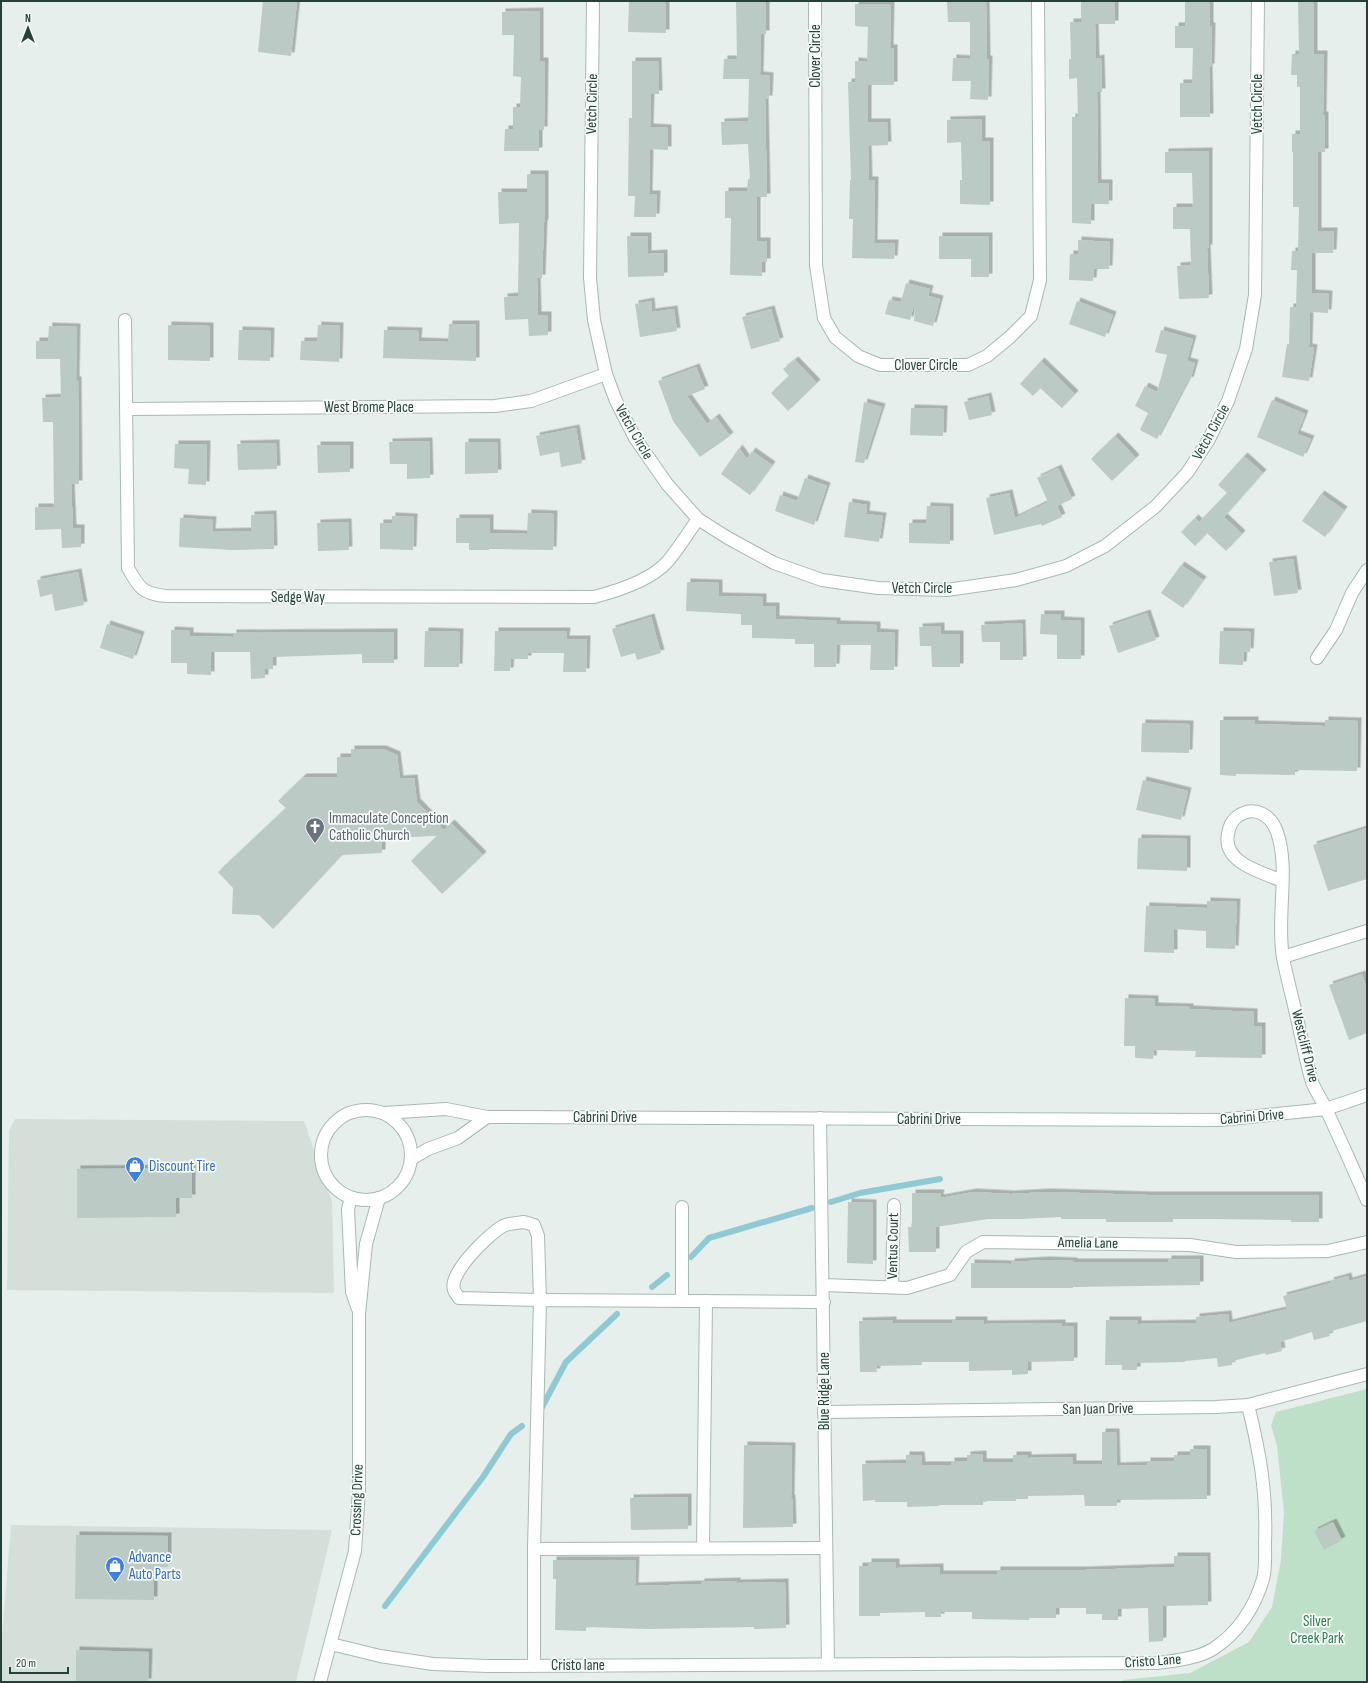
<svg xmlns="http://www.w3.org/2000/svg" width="1368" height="1683" viewBox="0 0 1368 1683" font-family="'Sofia Sans Condensed',sans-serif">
  <defs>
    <filter id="shadow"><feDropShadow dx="3.5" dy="-3.5" stdDeviation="0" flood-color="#0004"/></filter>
  </defs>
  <rect width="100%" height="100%" fill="#e6efeb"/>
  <g fill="#d4dfda">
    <path d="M 15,1119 L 304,1121 L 332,1202 L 334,1293 L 7,1290 L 9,1131 Z"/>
    <path d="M 11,1525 L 332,1530 L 296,1682 L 1,1682 L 1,1649 Z"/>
  </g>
  <path fill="#bfe0c8" d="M 1367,1389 L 1367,1682 L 1123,1682 L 1123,1680 L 1190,1673 L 1249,1642 L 1272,1607 L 1281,1560 L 1284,1512 L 1277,1446 L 1271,1425 L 1276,1412 Z"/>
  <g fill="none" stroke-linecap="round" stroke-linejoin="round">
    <g stroke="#8ec9d4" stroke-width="6">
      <path d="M 831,1202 L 860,1193 L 940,1179"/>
      <path d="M 691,1257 L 709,1238 L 812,1208"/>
      <path d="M 652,1287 L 667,1275"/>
      <path d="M 540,1411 L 566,1362 L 617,1314"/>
      <path d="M 385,1606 L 483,1477 L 511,1434 L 522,1426"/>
    </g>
  </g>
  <g fill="#bbcac4" filter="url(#shadow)">
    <path d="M 263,1 L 297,1 L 291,56 L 258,52 Z"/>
    <path d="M 629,1 L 666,1 L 666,33 L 628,32 Z"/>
    <path d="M 736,1 L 766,1 L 766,34 L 761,34 L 760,75 L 770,76 L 769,99 L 765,99 L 767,197 L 757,197 L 757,241 L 767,241 L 767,262 L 762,262 L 762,276 L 730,275 L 731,218 L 725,218 L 725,191 L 747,191 L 748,179 L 750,179 L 748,144 L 722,145 L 721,122 L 748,121 L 749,79 L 723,79 L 724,59 L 737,59 Z"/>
    <path d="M 947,1 L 986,1 L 987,59 L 989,59 L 988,100 L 970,99 L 971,81 L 952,81 L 953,58 L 970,59 L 970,22 L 948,22 Z"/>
    <path d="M 1081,1 L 1115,1 L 1115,24 L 1095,24 L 1096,59 L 1101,58 L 1102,92 L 1097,92 L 1098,183 L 1109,183 L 1109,204 L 1091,204 L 1091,224 L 1072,223 L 1072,117 L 1078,117 L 1077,78 L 1069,79 L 1069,59 L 1071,59 L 1070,22 L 1081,22 Z"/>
    <path d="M 1185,1 L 1210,1 L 1210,26 L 1212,26 L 1211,67 L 1209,67 L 1210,117 L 1180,117 L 1180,83 L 1192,83 L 1193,48 L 1175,48 L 1175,26 L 1185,26 Z"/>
    <path d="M 1298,1 L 1314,1 L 1314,54 L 1324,54 L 1323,115 L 1325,115 L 1325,152 L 1318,152 L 1318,231 L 1334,231 L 1333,253 L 1312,253 L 1312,293 L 1329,294 L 1328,313 L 1310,312 L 1309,347 L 1314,348 L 1309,381 L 1282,377 L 1287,344 L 1289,344 L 1290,307 L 1296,307 L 1297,270 L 1291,270 L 1292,251 L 1298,251 L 1299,207 L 1293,207 L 1293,152 L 1292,152 L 1292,134 L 1300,134 L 1300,87 L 1297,87 L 1297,75 L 1291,75 L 1292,54 L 1299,54 Z"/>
    <path d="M 855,4 L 891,5 L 890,48 L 894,48 L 894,85 L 868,85 L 868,122 L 887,122 L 888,145 L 868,146 L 869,180 L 875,180 L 874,243 L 895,243 L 894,259 L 852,258 L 853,219 L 849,219 L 850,180 L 851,180 L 848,82 L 855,82 L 855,61 L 867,62 L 868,27 L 855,26 Z"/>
    <path d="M 540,11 L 540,61 L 545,61 L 544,130 L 539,130 L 539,151 L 504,151 L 505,129 L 513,129 L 513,107 L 520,107 L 521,77 L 513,76 L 514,35 L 502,35 L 502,12 Z"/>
    <path d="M 632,61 L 658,61 L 659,94 L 651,94 L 650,127 L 668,128 L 668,150 L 650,149 L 649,194 L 657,194 L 656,217 L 634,217 L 635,196 L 628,196 L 629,118 L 632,118 Z"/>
    <path d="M 982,119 L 982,141 L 990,141 L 990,205 L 960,204 L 960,180 L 962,180 L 961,142 L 947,143 L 947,120 Z"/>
    <path d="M 1209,151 L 1209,248 L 1207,248 L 1209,298 L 1179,299 L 1177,266 L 1191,265 L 1190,229 L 1173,229 L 1173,207 L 1193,207 L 1192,173 L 1165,173 L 1165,152 Z"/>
    <path d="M 527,174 L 545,174 L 545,223 L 544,223 L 542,278 L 537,278 L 538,315 L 548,315 L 548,335 L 529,336 L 528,319 L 505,320 L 504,297 L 518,296 L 519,223 L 499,224 L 498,192 L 527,192 Z"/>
    <path d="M 627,236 L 648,236 L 648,254 L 664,253 L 664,276 L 628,277 Z"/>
    <path d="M 939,236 L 989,236 L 989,277 L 971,277 L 971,259 L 939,259 Z"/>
    <path d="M 1078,240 L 1110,242 L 1109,269 L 1094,269 L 1093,281 L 1069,280 L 1070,254 L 1078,254 Z"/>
    <path d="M 906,283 L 930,289 L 928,296 L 940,299 L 933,326 L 914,321 L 915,309 L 913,308 L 910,320 L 885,314 L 889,300 L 901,302 Z"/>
    <path d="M 651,301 L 652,312 L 674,309 L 677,331 L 640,337 L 635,304 Z"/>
    <path d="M 1077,301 L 1113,315 L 1105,337 L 1069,324 Z"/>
    <path d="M 771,309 L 780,341 L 751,349 L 742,317 Z"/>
    <path d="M 449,324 L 476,324 L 476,361 L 383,358 L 384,330 L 419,331 L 418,341 L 448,342 Z"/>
    <path d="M 168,325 L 210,326 L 210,361 L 168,360 Z"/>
    <path d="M 318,325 L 340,326 L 339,362 L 300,360 L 301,341 L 317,341 Z"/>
    <path d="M 49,326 L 77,327 L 76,380 L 78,380 L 79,484 L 71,484 L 73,528 L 81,528 L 81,547 L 62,548 L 61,529 L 35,530 L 35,507 L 54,507 L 53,422 L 43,422 L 42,398 L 61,397 L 60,359 L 36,359 L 36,341 L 48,341 Z"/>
    <path d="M 239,330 L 271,331 L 270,361 L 238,360 Z"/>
    <path d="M 1161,330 L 1193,339 L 1187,361 L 1195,363 L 1190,381 L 1188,380 L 1157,439 L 1140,430 L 1148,413 L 1135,406 L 1145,386 L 1157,392 L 1167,355 L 1155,352 Z"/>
    <path d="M 795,360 L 817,383 L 788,411 L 771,393 L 789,376 L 783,369 Z"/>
    <path d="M 1041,361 L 1075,394 L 1062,408 L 1040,388 L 1033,396 L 1020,384 Z"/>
    <path d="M 696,367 L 705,389 L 687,396 L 707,424 L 716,417 L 730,436 L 700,457 L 673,421 L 658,381 Z"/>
    <path d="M 988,396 L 992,415 L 969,420 L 964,402 Z"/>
    <path d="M 1272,400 L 1305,414 L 1297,434 L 1311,439 L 1303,457 L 1257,437 Z"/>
    <path d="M 864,402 L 882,407 L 864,463 L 855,462 Z"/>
    <path d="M 911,408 L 944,409 L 943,436 L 910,435 Z"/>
    <path d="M 576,428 L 582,463 L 561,467 L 559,452 L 540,456 L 536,436 Z"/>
    <path d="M 1115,436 L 1136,458 L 1112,481 L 1091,459 Z"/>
    <path d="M 429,441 L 430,478 L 407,479 L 407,464 L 390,464 L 389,442 Z"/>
    <path d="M 465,442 L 497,442 L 498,473 L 465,474 Z"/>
    <path d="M 276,443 L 277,469 L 238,470 L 237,444 Z"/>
    <path d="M 175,444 L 207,444 L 206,485 L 188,484 L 189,469 L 174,468 Z"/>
    <path d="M 317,445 L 350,445 L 350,472 L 318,473 Z"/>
    <path d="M 739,448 L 747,459 L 752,451 L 772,465 L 750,495 L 721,474 Z"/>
    <path d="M 1244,456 L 1263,473 L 1224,517 L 1242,534 L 1226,551 L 1207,533 L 1195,546 L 1181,532 L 1195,518 L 1199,522 L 1227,493 L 1218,485 Z"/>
    <path d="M 1058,468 L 1072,499 L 1057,506 L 1062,517 L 1042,526 L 1041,524 L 994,535 L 986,498 L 1009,493 L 1015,518 L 1048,502 L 1037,478 Z"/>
    <path d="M 805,478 L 827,486 L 814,525 L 775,511 L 780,495 L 797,501 Z"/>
    <path d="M 1321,494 L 1344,510 L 1325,537 L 1302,521 Z"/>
    <path d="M 849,502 L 867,505 L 866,514 L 883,516 L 879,542 L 844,537 Z"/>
    <path d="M 927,506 L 950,507 L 950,544 L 909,543 L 909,523 L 926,523 Z"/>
    <path d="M 528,513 L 554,514 L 553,550 L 489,549 L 489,550 L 469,550 L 469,543 L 456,543 L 456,518 L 490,518 L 490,533 L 527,534 Z"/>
    <path d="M 273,514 L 274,549 L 233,550 L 179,547 L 180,518 L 213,520 L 212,532 L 251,531 L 251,515 Z"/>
    <path d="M 392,516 L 414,517 L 413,550 L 380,549 L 380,523 L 392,523 Z"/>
    <path d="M 348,522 L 349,550 L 318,551 L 317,523 Z"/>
    <path d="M 1293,559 L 1298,593 L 1274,596 L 1269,562 Z"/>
    <path d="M 1181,565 L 1203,580 L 1183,608 L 1161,593 Z"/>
    <path d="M 78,572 L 84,605 L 55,611 L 52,594 L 40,597 L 37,580 Z"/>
    <path d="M 687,582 L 719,583 L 719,596 L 763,597 L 763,606 L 776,606 L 776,619 L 837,621 L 837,624 L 877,625 L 877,632 L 895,633 L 894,670 L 870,670 L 871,645 L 837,645 L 836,667 L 814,667 L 814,644 L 795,644 L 795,639 L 752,638 L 752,625 L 741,625 L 741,614 L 686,611 Z"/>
    <path d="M 1147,613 L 1156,640 L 1118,653 L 1109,626 Z"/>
    <path d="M 1041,614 L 1061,614 L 1061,620 L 1081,621 L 1081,659 L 1057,659 L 1057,635 L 1040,634 Z"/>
    <path d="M 651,617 L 661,653 L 637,660 L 635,653 L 621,657 L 612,629 Z"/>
    <path d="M 1022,623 L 1023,660 L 1000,660 L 1000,642 L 982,642 L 981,625 Z"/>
    <path d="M 107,624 L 141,635 L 133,659 L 100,648 Z"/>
    <path d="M 941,626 L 941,634 L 960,634 L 960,667 L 932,667 L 931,646 L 920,646 L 919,627 Z"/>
    <path d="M 171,630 L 190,631 L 190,636 L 233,637 L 233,633 L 394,632 L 394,663 L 362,663 L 362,654 L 273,657 L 273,669 L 265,669 L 265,678 L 251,679 L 250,652 L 211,652 L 211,675 L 187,674 L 187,663 L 171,663 Z"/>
    <path d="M 425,631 L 460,632 L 459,667 L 424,667 Z"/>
    <path d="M 495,631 L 567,631 L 566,639 L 587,639 L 586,672 L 563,672 L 564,653 L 528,653 L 528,659 L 511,659 L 510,671 L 494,671 Z"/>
    <path d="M 1220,631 L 1251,632 L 1250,652 L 1244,651 L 1243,665 L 1219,664 Z"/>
    <path d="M 1220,720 L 1255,720 L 1255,724 L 1325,726 L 1325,720 L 1358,721 L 1357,771 L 1295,770 L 1295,775 L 1236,774 L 1236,776 L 1220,775 Z"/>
    <path d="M 1142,723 L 1190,724 L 1189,753 L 1141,752 Z"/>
    <path d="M 351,749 L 383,749 L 397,755 L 400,779 L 414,778 L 417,802 L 444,830 L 451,823 L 483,855 L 442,894 L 411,861 L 437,836 L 382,838 L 382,853 L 342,855 L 273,929 L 259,915 L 232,914 L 233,888 L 218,872 L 286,808 L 278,801 L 303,777 L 337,777 L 337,757 L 351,757 Z"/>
    <path d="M 1143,780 L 1188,791 L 1181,820 L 1136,810 Z"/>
    <path d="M 1367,828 L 1367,879 L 1328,891 L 1313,845 Z"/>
    <path d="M 1138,838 L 1187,839 L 1187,871 L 1137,869 Z"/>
    <path d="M 1207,901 L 1237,902 L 1235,949 L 1206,948 L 1206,931 L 1174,929 L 1174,953 L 1144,952 L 1146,906 L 1207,908 Z"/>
    <path d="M 1362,974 L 1367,989 L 1367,1033 L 1349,1040 L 1329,985 Z"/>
    <path d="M 1125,998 L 1155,999 L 1155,1006 L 1190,1007 L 1190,1009 L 1254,1012 L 1254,1026 L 1262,1026 L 1262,1058 L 1195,1057 L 1196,1051 L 1154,1050 L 1153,1059 L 1135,1058 L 1135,1046 L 1124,1046 Z"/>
    <path d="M 192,1168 L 192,1198 L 176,1198 L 176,1217 L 77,1218 L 77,1169 Z"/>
    <path d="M 973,1192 L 1011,1194 L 1047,1192 L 1148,1195 L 1319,1195 L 1319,1222 L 1291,1222 L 1291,1220 L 1211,1219 L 1173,1219 L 1173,1222 L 1106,1222 L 1106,1219 L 1061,1219 L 1061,1217 L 1022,1219 L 988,1219 L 936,1227 L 936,1252 L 909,1252 L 908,1227 L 912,1227 L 912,1193 L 941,1193 L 940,1198 Z"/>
    <path d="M 848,1202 L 873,1203 L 873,1264 L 847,1263 Z"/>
    <path d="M 1168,1259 L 1200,1259 L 1200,1285 L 1073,1287 L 1073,1288 L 971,1288 L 971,1263 L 1011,1264 L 1011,1262 L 1046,1260 L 1074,1261 L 1074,1262 L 1168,1262 Z"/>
    <path d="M 1348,1276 L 1349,1281 L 1367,1276 L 1367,1321 L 1328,1332 L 1330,1336 L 1314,1340 L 1312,1332 L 1280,1342 L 1282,1351 L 1266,1355 L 1265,1353 L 1232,1361 L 1232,1365 L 1218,1367 L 1217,1358 L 1185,1361 L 1185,1362 L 1137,1363 L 1137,1370 L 1122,1370 L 1122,1365 L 1105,1365 L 1106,1320 L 1138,1320 L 1138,1324 L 1196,1323 L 1196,1317 L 1228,1314 L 1229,1323 L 1287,1309 L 1283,1296 L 1331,1283 L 1330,1281 Z"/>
    <path d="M 893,1320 L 893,1323 L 952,1323 L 952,1320 L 984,1320 L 984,1324 L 1062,1323 L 1062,1326 L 1074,1326 L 1074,1361 L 1028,1362 L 1028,1374 L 1012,1375 L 1012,1370 L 969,1371 L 969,1362 L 922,1362 L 922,1365 L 876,1366 L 877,1372 L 860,1372 L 859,1321 Z"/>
    <path d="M 1102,1432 L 1116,1432 L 1117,1466 L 1147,1465 L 1147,1461 L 1174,1461 L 1174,1455 L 1190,1455 L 1190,1449 L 1207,1449 L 1207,1499 L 1117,1500 L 1117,1506 L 1085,1506 L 1084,1495 L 1028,1496 L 1028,1499 L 1016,1499 L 1016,1501 L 983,1501 L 983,1505 L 939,1505 L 939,1506 L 907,1507 L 907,1502 L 875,1502 L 875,1500 L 863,1501 L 862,1464 L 906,1463 L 906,1455 L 921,1455 L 922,1465 L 951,1465 L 951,1461 L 967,1461 L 967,1455 L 983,1454 L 983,1462 L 1013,1462 L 1013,1455 L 1028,1455 L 1028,1458 L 1073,1457 L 1073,1464 L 1102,1464 Z"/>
    <path d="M 744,1445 L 792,1446 L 791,1498 L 792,1498 L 793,1527 L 743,1528 Z"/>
    <path d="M 688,1497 L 688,1529 L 631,1530 L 630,1498 Z"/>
    <path d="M 1333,1522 L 1342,1540 L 1324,1550 L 1314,1531 Z"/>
    <path d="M 76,1535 L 168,1536 L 168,1567 L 154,1567 L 154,1600 L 75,1599 Z"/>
    <path d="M 1174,1556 L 1207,1556 L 1208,1605 L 1163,1606 L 1163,1641 L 1149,1642 L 1148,1608 L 1118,1609 L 1118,1620 L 1102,1620 L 1102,1614 L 1086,1614 L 1086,1608 L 1056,1608 L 1056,1618 L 1029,1618 L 1029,1620 L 972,1619 L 972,1612 L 941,1612 L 941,1617 L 925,1617 L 925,1612 L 880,1613 L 880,1616 L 859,1616 L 859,1566 L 868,1566 L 868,1562 L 896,1562 L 896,1568 L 940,1567 L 940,1574 L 997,1574 L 997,1570 L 1085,1570 L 1174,1567 Z"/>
    <path d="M 553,1560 L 636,1560 L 635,1586 L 701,1584 L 701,1582 L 737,1581 L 737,1583 L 785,1582 L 786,1628 L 754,1629 L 754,1627 L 648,1629 L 586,1627 L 586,1631 L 555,1630 L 556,1579 L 553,1579 Z"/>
    <path d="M 76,1650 L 149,1652 L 148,1682 L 76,1682 Z"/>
  </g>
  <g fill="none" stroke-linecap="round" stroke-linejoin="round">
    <defs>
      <g id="minor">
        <path d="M 593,1 L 590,278 L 594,320 L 606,374 L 616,401 L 635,438 L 667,484 L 698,519 L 728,538 L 774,563 L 822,580 L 878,588 L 947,590 L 1016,580 L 1066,566 L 1105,546 L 1155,507 L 1187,473 L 1208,441 L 1228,401 L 1246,349 L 1255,295 L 1258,1"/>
        <path d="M 815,1 L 816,265 L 824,318 L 835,337 L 858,356 L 880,365 L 968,365 L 987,356 L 1010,337 L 1031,316 L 1040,280 L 1038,1"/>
        <path d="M 125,320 L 128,568 C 139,588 143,594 166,596 L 594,597 C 617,591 652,580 668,561 C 679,548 688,533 698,519"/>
        <path d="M 127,409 L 495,406 L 531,401 L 606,374"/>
        <path d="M 1317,658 L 1336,630 L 1352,593 L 1367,570"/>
        <path d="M 1282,881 C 1262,872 1222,863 1228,834 C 1229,827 1232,820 1238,816 C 1255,805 1271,815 1277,832 C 1290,869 1276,917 1283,958 C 1288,983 1295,1007 1300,1032 C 1304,1048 1307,1066 1312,1082 C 1316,1092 1323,1102 1327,1111 C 1341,1141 1354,1170 1367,1200"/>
        <path d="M 1283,957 L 1367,931"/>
        <circle cx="366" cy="1155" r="45"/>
        <path d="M 384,1113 L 446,1109 L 487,1117 L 1220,1120 L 1326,1109 L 1367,1095"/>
        <path d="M 820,1118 L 828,1664"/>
        <path d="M 411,1159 L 428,1149 L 458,1138 L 487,1117"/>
        <path d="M 351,1198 L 348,1209 L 352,1292 L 358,1309"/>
        <path d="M 682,1207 L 682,1301"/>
        <path d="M 524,1222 L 534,1225 L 538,1236 L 540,1300 L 459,1298 C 458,1296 455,1293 454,1290 C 448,1273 489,1234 503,1226 C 509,1223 518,1223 524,1222 Z"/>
        <path d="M 823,1285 L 907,1288 L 950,1275 L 966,1252 L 983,1242 L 1190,1245 L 1236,1252 L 1328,1251 L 1367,1242"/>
        <path d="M 892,1287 L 894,1205"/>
        <path d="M 824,1412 L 1216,1407 L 1248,1405 L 1367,1374"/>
        <path d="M 703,1548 L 706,1301"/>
        <path d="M 534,1549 L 826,1548"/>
        <path d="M 331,1644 L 380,1656 L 433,1664 L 488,1666 L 1157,1663 C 1174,1661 1199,1658 1213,1649 C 1238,1633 1255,1607 1263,1579 C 1266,1568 1265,1554 1265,1543 C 1267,1492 1260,1454 1248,1405"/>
        <path d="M 534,1666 L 534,1549 L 540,1300 L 824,1302"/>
        <path d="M 320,1682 L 355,1551 L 359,1490 L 359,1314 L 366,1244 L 379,1198"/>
      </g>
    </defs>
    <use href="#minor" stroke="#a8b8b2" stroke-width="14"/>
    <use href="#minor" stroke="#fff" stroke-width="12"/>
  </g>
  <defs>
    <symbol id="church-pin" viewBox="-11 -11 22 30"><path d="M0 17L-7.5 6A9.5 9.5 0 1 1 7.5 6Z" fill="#6b7280" stroke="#f7fbf9"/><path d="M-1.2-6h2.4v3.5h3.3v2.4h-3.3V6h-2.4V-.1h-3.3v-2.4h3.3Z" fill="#fff"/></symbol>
    <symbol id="shop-pin" viewBox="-11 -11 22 30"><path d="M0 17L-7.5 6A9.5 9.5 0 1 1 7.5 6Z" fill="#3f7fe0" stroke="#f7fbf9"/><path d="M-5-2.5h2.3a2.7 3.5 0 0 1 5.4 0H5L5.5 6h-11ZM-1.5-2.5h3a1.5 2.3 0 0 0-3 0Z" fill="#fff"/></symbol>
  </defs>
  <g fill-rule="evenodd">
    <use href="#church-pin" x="304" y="816" width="22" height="30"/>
    <use href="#shop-pin" x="124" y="1155" width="22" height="30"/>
    <use href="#shop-pin" x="104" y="1555" width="22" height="30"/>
  </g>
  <g text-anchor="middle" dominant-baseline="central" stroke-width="3.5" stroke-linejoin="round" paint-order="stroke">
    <g font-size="15" fill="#24423a" stroke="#f7fbf9">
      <text transform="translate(815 56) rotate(-90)">Clover Circle</text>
      <text transform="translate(592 104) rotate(-89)">Vetch Circle</text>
      <text transform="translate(1257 104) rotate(-90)">Vetch Circle</text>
      <text x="926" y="365">Clover Circle</text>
      <text x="369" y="407">West Brome Place</text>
      <text transform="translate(634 432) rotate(60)">Vetch Circle</text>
      <text transform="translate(1211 432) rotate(-61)">Vetch Circle</text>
      <text x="922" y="588">Vetch Circle</text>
      <text x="298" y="597">Sedge Way</text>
      <text transform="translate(1305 1046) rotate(76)">Westcliff Drive</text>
      <text x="605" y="1117">Cabrini Drive</text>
      <text transform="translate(1252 1117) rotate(-5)">Cabrini Drive</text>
      <text x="929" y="1119">Cabrini Drive</text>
      <text transform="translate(1088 1243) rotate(1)">Amelia Lane</text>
      <text transform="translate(893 1246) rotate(-89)">Ventus Court</text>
      <text transform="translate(824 1391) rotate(-90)">Blue Ridge Lane</text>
      <text transform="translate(1098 1409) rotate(-1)">San Juan Drive</text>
      <text transform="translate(357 1500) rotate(-88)">Crossing Drive</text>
      <text transform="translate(1153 1661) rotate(-4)">Cristo Lane</text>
      <text x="578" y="1665">Cristo lane</text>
    </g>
    <g font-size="15" fill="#5b616d" stroke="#f7fbf9" text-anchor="start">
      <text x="329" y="818">Immaculate Conception<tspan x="329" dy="17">Catholic Church</tspan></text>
    </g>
    <g font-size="15" fill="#366cbe" stroke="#f7fbf9" text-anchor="start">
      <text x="149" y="1166">Discount Tire</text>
      <text x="129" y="1557">Advance<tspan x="129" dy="17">Auto Parts</tspan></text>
    </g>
    <g font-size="15" fill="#2d7a4b" stroke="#f7fbf9">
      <text x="1317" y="1621">Silver<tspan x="1317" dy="17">Creek Park</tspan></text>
    </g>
  </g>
  <rect width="1368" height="1683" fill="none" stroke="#24423a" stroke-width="4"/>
  <g transform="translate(28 28)" stroke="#f7fbf9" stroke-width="3" paint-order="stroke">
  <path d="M0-3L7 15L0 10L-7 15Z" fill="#24423a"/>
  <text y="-6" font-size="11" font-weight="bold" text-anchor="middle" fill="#24423a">N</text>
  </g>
  <path d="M10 1667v6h58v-6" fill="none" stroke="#24423a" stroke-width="2"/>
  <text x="16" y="1667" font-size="12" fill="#24423a" stroke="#f7fbf9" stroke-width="3" paint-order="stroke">20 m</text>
</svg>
